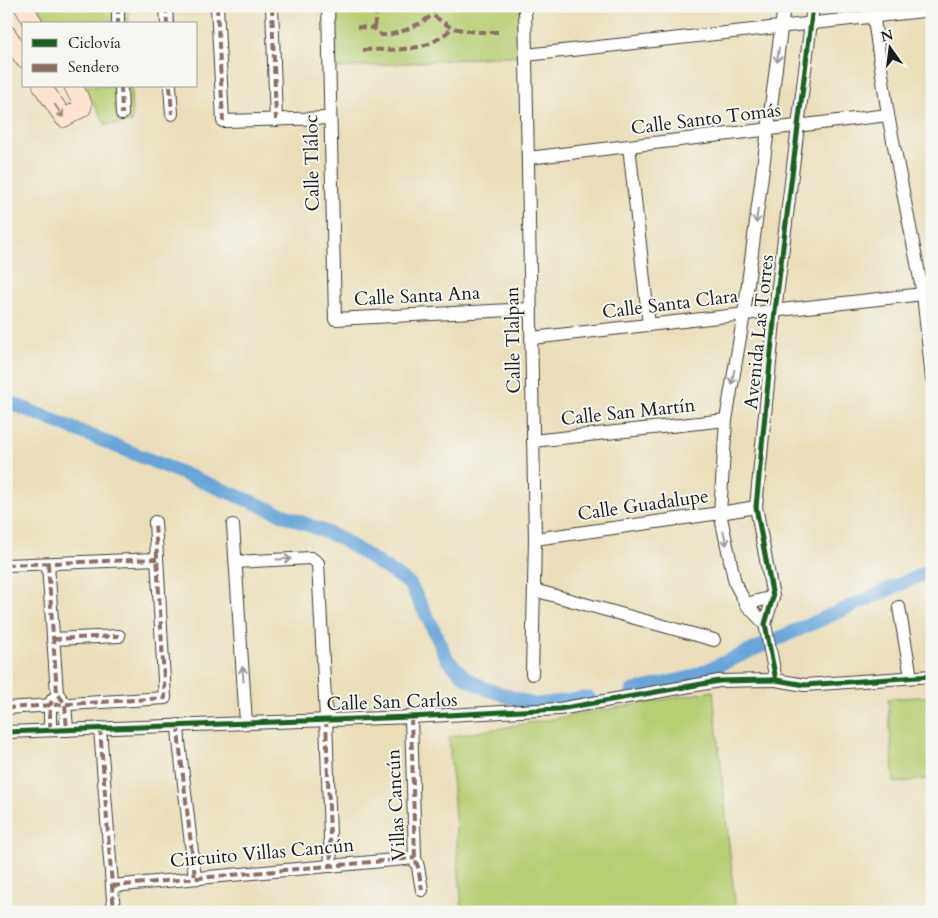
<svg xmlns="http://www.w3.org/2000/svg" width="938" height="918" viewBox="0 0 938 918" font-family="Cardo,serif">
  <rect width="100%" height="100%" fill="#f6f6f2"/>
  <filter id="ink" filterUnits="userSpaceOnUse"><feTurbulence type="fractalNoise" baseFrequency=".02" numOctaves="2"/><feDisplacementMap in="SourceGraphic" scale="10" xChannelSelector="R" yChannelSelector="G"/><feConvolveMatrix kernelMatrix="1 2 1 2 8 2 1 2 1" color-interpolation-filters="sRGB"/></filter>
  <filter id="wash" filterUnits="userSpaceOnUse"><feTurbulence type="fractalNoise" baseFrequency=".0096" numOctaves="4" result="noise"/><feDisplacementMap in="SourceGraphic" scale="20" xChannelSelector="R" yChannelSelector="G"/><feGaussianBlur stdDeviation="1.12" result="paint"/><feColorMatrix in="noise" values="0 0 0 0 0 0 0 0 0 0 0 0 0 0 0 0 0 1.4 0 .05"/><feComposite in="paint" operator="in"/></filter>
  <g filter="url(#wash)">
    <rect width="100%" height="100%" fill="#eadeba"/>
    <g fill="#b7ce72" stroke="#6a7547">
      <path d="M 38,6 L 128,6 L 129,24 L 48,24 Z"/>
      <path d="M 338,6 L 520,6 L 522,55 L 337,68 Z"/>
      <path d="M 84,86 L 131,86 L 132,122 L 106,125 Z"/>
      <path d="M 713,691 L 736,912 L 462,912 L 449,737 Z"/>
      <path d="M 932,696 L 932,778 L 894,783 L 888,699 Z"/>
    </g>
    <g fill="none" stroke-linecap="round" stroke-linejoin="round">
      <g stroke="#67a5d9" stroke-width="14">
        <path d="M 6,401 L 340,538 L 410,584 L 431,624 L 447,659 L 465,677 L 484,688 L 534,705 L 589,698"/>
        <path d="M 632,691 L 692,677 L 932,570"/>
      </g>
    </g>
  </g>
  <g filter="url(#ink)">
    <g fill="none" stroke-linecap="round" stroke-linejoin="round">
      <defs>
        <g id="street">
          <path d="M 118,6 L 118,24"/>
          <path d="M 166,6 L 167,24"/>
          <path d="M 217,6 L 223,121 L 330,118"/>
          <path d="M 272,6 L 276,120"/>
          <path d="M 328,6 L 335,319 L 531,309"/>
          <path d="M 525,6 L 535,539 L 532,674"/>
          <path d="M 813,6 L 775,311 L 756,507 L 773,597 L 765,624 L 776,680 L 805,685 L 932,676"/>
          <path d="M 872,6 L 888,115 L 923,294 L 932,379"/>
          <path d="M 526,55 L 932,10"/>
          <path d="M 121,86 L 122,114"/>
          <path d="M 170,86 L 172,114"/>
          <path d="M 629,146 L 649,325"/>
          <path d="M 528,158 L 888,115"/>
          <path d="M 532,338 L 932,293"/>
          <path d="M 533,441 L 726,420"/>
          <path d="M 233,525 L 246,723"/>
          <path d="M 535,539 L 720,513 L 756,507"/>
          <path d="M 236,562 L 311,558 L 318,563 L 326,719 L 331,866"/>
          <path d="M 48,564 L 57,693 L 65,704 L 67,730"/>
          <path d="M 6,565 L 157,559"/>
          <path d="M 534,590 L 714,640"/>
          <path d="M 746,604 L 773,597"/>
          <path d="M 899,607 L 911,677"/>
          <path d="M 765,624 L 746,604 L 735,583 L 720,513 L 726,420 L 744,314 L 784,6"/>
          <path d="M 53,639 L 119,636"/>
          <path d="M 6,708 L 165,698 L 155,522"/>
          <path d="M 411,717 L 415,858 L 418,867 L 422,890"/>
          <path d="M 178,725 L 179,741 L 195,878"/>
          <path d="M 100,728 L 114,912"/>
          <path d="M 50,730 L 50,705 L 53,699"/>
          <path d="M 6,732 L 411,717 L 559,709 L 719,681 L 776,680"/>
          <path d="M 112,886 L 415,858"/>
        </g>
        <g id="secondary">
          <path d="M 23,6 L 34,24"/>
          <path d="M 6,33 L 24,59"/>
          <path d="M 42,86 L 64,118 L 82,108 L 83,105 L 73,86"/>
        </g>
      </defs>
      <use href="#street" stroke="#3b3934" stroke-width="14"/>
      <use href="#secondary" stroke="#3b3934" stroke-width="19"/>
      <use href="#street" stroke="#fff" stroke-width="12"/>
      <use href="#secondary" stroke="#fde4d1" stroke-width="18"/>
      <g stroke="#8d6e63" stroke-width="4" stroke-dasharray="8 4" stroke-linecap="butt">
        <path d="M 118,6 L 118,24"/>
        <path d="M 166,6 L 167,24"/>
        <path d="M 217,6 L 223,121"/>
        <path d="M 272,6 L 276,120"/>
        <path d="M 436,6 L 432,15 L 452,28 L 475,32 L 498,32"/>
        <path d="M 357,27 L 374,28 L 381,35 C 396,36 420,25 432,15"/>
        <path d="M 374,28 L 376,14 L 379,6"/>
        <path d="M 363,50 C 397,49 426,54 452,28"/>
        <path d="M 121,86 L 122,114"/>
        <path d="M 170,86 L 172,114"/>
        <path d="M 48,564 L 57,693 L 65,704 L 67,730"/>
        <path d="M 6,565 L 157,559"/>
        <path d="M 53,639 L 119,636"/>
        <path d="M 6,708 L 165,698 L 155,522"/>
        <path d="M 411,717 L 415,858 L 418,867 L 422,890"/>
        <path d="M 326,719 L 331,866"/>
        <path d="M 178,725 L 179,741 L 195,878"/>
        <path d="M 100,728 L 114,912"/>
        <path d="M 50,730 L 50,705 L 52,701"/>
        <path d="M 112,886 L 415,858"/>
      </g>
      <defs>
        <g id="cycleway">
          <path d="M 813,6 L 775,311 L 756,507 L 773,597 L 765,624 L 776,680 L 805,685 L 932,676"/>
          <path d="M 6,732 L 411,717 L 559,709 L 719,681 L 776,680"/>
        </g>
      </defs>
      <use href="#cycleway" stroke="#f6f6f2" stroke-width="8"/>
      <use href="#cycleway" stroke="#1b5e20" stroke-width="5"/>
    </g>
    <defs><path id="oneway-shaft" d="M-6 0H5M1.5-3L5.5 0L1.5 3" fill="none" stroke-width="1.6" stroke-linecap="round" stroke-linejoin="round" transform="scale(1.25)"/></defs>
    <g stroke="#999">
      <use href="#oneway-shaft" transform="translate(778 55) rotate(97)"/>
      <use href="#oneway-shaft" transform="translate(757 216) rotate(97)"/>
      <use href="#oneway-shaft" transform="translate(733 377) rotate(100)"/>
      <use href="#oneway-shaft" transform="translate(725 538) rotate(77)"/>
      <use href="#oneway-shaft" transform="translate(284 559) rotate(-3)"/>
      <use href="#oneway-shaft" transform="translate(243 674) rotate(-94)"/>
    </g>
    <use stroke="#988a80" href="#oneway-shaft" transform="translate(59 111) rotate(57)"/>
  </g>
  <g text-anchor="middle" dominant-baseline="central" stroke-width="4" stroke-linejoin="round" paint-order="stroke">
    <g font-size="19" fill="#1c1c1c" stroke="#f6f6f2">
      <text transform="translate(706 119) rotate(-7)">Calle Santo Tomás</text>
      <text transform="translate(312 163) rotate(-91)">Calle Tláloc</text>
      <text transform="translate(417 296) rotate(-3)">Calle Santa Ana</text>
      <text transform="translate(670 304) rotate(-7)">Calle Santa Clara</text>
      <text transform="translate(759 332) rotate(-84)">Avenida Las Torres</text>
      <text transform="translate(513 340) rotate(-91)">Calle Tlalpan</text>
      <text transform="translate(628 412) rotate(-6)">Calle San Martín</text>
      <text transform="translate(643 505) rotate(-8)">Calle Guadalupe</text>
      <text transform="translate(392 702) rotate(-2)">Calle San Carlos</text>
      <text transform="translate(396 805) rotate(-93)">Villas Cancún</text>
      <text transform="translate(262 853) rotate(-5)">Circuito Villas Cancún</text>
    </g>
  </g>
  <rect width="938" height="918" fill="none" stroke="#f6f6f2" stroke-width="25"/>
  <rect x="22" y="22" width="175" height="65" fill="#f6f6f2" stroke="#9f9f9c"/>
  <rect x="32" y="39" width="25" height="8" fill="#1b5e20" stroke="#9f9f9c"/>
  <text x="68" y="48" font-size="15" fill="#1c1c1c">Ciclovía</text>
  <rect x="32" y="64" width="25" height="8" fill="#8d6e63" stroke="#9f9f9c"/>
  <text x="68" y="72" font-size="15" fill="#1c1c1c">Sendero</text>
  <g transform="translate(890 48) rotate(346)" stroke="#f6f6f2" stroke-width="4" paint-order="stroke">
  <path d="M0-4L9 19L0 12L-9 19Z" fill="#1c1c1c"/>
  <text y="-8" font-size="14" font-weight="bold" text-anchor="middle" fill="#1c1c1c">N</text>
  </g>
</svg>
